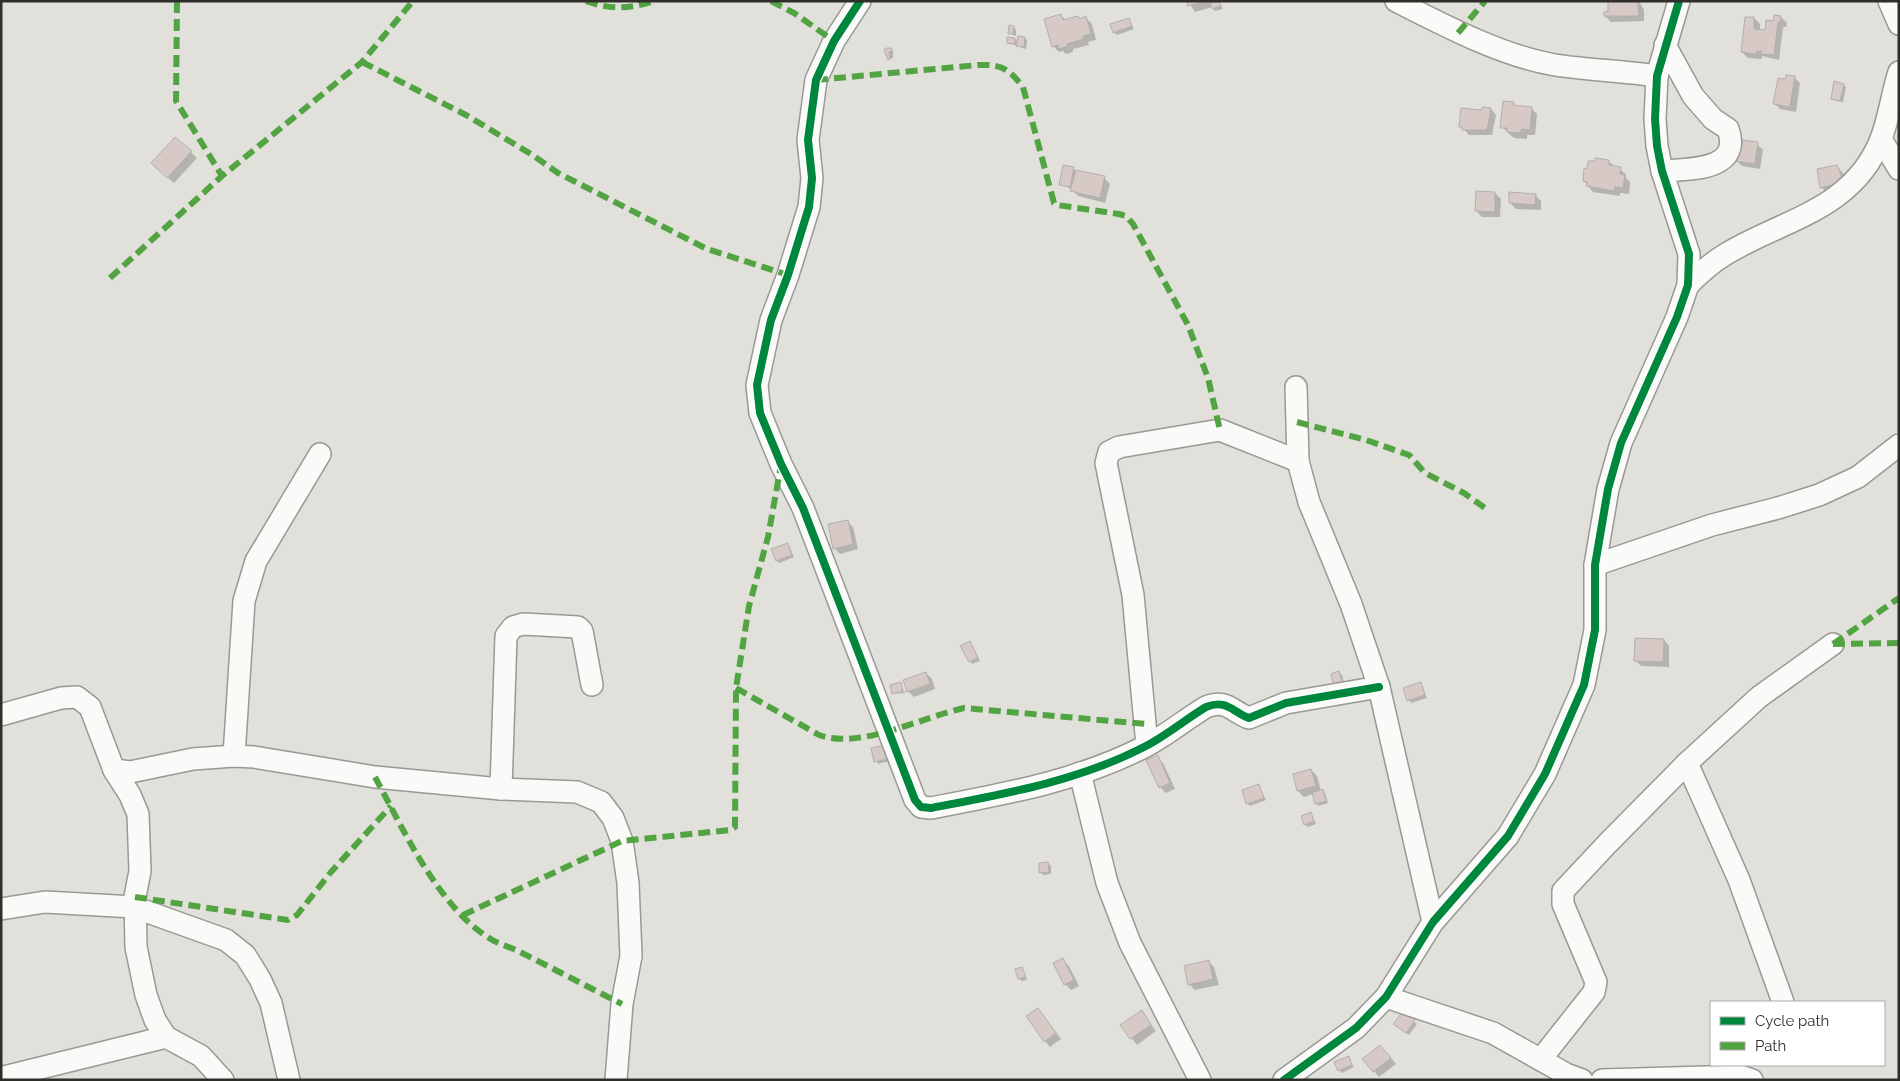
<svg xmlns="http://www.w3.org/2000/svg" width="1900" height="1081" viewBox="0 0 1900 1081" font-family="Raleway,sans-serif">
  <rect width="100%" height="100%" fill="#e1e0da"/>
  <g fill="#0003">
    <path d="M 1188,1 L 1211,1 L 1212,3 L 1219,1 L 1223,9 L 1215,11 L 1212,7 L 1195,12 Z"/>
    <path d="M 1609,1 L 1639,1 L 1644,10 L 1644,21 L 1611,22 L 1605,16 L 1610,12 Z"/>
    <path d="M 1061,16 L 1066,20 L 1078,17 L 1080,19 L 1086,18 L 1092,24 L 1096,40 L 1088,42 L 1089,45 L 1073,49 L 1073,52 L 1066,54 L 1063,51 L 1059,52 L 1053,46 Z"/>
    <path d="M 1781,17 L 1787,23 L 1786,27 L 1783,27 L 1779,60 L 1762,56 L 1762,59 L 1748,58 L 1742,52 L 1754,18 L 1760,24 L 1760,30 L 1766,31 Z"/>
    <path d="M 1128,19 L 1134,29 L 1117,35 L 1114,32 Z"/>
    <path d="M 1014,27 L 1016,30 L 1016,36 L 1009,33 Z"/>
    <path d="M 1025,38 L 1027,40 L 1026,49 L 1008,43 L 1015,39 L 1018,42 Z"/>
    <path d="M 891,49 L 893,52 L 893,58 L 890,59 L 885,50 Z"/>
    <path d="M 1794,77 L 1800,83 L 1796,112 L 1780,109 L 1774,103 L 1786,80 Z"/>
    <path d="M 1843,85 L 1846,87 L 1843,102 L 1835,101 L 1833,98 Z"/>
    <path d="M 1513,103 L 1516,107 L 1531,108 L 1537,114 L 1535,135 L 1527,135 L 1527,139 L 1514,138 L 1502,127 Z"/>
    <path d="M 1491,109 L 1496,115 L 1492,135 L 1469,135 L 1461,126 L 1482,111 Z"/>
    <path d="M 176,138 L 197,158 L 174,183 L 158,169 Z"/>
    <path d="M 1757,144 L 1763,150 L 1760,169 L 1742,166 L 1736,160 L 1742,149 Z"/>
    <path d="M 1609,162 L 1626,174 L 1626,178 L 1630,182 L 1629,194 L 1620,193 L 1620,196 L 1593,192 L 1584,181 L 1588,170 L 1596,163 Z"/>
    <path d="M 1837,166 L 1847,178 L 1827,193 L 1821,187 Z"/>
    <path d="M 1073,168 L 1076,171 L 1104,178 L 1110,184 L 1105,203 L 1078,196 L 1072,189 L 1060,184 Z"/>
    <path d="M 1495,193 L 1501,199 L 1500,217 L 1482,217 L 1476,211 Z"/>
    <path d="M 1535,195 L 1541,201 L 1541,210 L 1516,209 L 1510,203 Z"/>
    <path d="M 847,521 L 853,527 L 858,549 L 840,554 L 834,548 Z"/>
    <path d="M 788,544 L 794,557 L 779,563 L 777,561 Z"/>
    <path d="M 1664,640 L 1669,646 L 1669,667 L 1641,666 L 1635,660 Z"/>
    <path d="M 972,645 L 980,661 L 972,664 L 962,646 Z"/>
    <path d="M 1339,672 L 1342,675 L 1346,690 L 1332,674 Z"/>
    <path d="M 926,673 L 932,679 L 935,689 L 914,697 L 908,691 Z"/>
    <path d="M 1421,684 L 1427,698 L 1411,703 L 1404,689 Z"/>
    <path d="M 905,691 L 905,693 L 895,694 Z"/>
    <path d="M 872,749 L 894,760 L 878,764 Z"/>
    <path d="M 1157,757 L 1163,763 L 1175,789 L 1166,793 L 1160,787 Z"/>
    <path d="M 1311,770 L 1317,776 L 1321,791 L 1325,793 L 1328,803 L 1318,806 L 1313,794 L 1304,797 L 1298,791 L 1294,775 Z"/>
    <path d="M 1259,786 L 1266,800 L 1250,806 L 1247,803 Z"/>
    <path d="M 1311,813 L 1316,824 L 1308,827 L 1305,824 Z"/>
    <path d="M 1048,863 L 1051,866 L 1051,874 L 1043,875 L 1041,872 Z"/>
    <path d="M 1063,960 L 1069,966 L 1079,986 L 1071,990 L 1065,984 Z"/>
    <path d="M 1208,961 L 1214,967 L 1219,985 L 1195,990 L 1189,984 Z"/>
    <path d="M 1022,968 L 1027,980 L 1022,981 L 1019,979 Z"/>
    <path d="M 1038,1009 L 1061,1039 L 1050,1047 L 1045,1041 Z"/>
    <path d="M 1141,1012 L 1156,1031 L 1137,1045 L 1122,1026 Z"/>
    <path d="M 1403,1013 L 1417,1024 L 1409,1035 L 1397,1026 Z"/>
    <path d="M 1386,1052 L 1396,1064 L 1379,1077 L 1364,1059 Z"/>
    <path d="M 1348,1058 L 1354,1067 L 1342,1073 L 1339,1070 Z"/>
  </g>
  <g fill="#d7c9c6" stroke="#b2b0ac">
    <path d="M 1186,1 L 1206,1 L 1188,6 Z"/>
    <path d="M 1219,1 L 1221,6 L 1212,9 L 1210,3 Z"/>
    <path d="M 1608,1 L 1638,2 L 1639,16 L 1604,16 L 1604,12 L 1608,11 Z"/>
    <path d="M 1061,14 L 1063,20 L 1078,16 L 1079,19 L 1086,16 L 1091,34 L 1083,36 L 1084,39 L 1067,44 L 1068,46 L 1059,49 L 1058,45 L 1052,47 L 1044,19 Z"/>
    <path d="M 1774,15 L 1781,16 L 1780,22 L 1778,22 L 1774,55 L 1761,54 L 1761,51 L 1757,51 L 1756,54 L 1741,52 L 1745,17 L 1754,17 L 1754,29 L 1765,30 L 1766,20 L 1773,21 Z"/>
    <path d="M 1129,18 L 1132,26 L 1113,33 L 1110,24 Z"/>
    <path d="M 1009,25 L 1014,26 L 1013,34 L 1008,34 Z"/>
    <path d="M 1018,36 L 1025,37 L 1024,47 L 1016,46 Z"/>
    <path d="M 1007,37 L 1015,38 L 1015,44 L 1007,43 Z"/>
    <path d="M 886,48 L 891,48 L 893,51 L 889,52 L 890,59 L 888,60 L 884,50 Z"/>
    <path d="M 1786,75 L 1795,76 L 1790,107 L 1773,104 L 1778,78 L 1785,79 Z"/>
    <path d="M 1834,81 L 1844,84 L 1840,101 L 1831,99 Z"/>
    <path d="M 1503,101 L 1514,102 L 1513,105 L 1532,107 L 1530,130 L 1521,129 L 1521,133 L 1507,132 L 1507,128 L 1500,128 Z"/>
    <path d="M 1482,107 L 1491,108 L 1487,130 L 1462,130 L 1462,127 L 1459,127 L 1461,108 L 1481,110 Z"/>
    <path d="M 175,137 L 192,151 L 167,178 L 151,163 Z"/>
    <path d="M 1742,140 L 1758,142 L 1755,164 L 1735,161 L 1737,147 L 1741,148 Z"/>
    <path d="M 1595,158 L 1609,160 L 1609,165 L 1621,167 L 1620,174 L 1625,175 L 1623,188 L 1615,187 L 1614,191 L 1586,186 L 1587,182 L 1583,181 L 1584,168 L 1587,169 L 1588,161 L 1595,161 Z"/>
    <path d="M 1063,165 L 1074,167 L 1070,187 L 1059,185 Z"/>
    <path d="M 1837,165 L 1843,180 L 1841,183 L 1820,188 L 1817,169 Z"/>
    <path d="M 1076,170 L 1105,176 L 1100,198 L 1070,191 Z"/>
    <path d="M 1476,191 L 1495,192 L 1495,212 L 1475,211 Z"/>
    <path d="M 1509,192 L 1536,194 L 1535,205 L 1509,203 Z"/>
    <path d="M 848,520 L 853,544 L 833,549 L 828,524 Z"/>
    <path d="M 788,543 L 792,555 L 776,561 L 771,549 Z"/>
    <path d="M 1635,638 L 1664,639 L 1663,662 L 1634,661 Z"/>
    <path d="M 970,641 L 978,658 L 969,662 L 960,646 Z"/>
    <path d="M 1339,671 L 1344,687 L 1335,690 L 1331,674 Z"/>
    <path d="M 926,672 L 930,684 L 907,692 L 903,680 Z"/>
    <path d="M 901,682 L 903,691 L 892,694 L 890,685 Z"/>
    <path d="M 1421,682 L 1425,695 L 1407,701 L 1403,688 Z"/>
    <path d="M 889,744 L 892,758 L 874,762 L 871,748 Z"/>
    <path d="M 1158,755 L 1170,783 L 1159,788 L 1146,760 Z"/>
    <path d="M 1311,769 L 1316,786 L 1297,791 L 1293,774 Z"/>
    <path d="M 1259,784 L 1264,798 L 1246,804 L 1242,790 Z"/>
    <path d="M 1323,789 L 1326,801 L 1315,804 L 1312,793 Z"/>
    <path d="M 1311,812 L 1314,821 L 1304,825 L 1301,816 Z"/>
    <path d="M 1048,862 L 1049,872 L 1039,873 L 1039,863 Z"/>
    <path d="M 1063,958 L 1074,980 L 1064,985 L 1053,963 Z"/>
    <path d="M 1209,960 L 1213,979 L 1188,985 L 1184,966 Z"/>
    <path d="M 1022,967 L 1026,977 L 1018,979 L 1015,969 Z"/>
    <path d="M 1038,1008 L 1056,1033 L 1044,1042 L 1026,1016 Z"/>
    <path d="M 1142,1010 L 1151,1025 L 1130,1039 L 1120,1025 Z"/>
    <path d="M 1403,1011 L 1415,1020 L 1406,1033 L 1393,1024 Z"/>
    <path d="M 1380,1045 L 1391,1058 L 1373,1072 L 1362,1059 Z"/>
    <path d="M 1349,1056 L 1352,1065 L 1338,1071 L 1334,1062 Z"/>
  </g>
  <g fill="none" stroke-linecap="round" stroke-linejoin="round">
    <defs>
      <g id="minor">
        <path d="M 860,1 L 834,41 L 816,80 L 808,140 L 812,178 L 809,207 L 788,275 L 771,320 L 757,385 L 760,413 L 781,464 L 803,508 L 915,800 L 921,807 L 931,808 C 1004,794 1079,781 1146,746 C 1167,735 1186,719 1206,707 C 1227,699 1231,711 1249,718 L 1286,703 L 1379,687"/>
        <path d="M 1396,1 C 1443,25 1502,56 1555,65 C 1588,70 1623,71 1657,76"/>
        <path d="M 1889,1 L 1899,24"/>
        <path d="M 1881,139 L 1899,169"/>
        <path d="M 1662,171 C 1689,169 1743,171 1728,129 L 1713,119 L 1693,96 L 1665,45"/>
        <path d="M 1688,285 C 1700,273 1711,263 1726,254 C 1784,219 1853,210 1881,139 C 1889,118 1892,94 1899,72"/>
        <path d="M 1296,387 L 1298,461 L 1309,502 L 1351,604 L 1379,687 L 1433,922"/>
        <path d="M 1595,565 L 1712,525 L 1778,508 L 1819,495 L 1858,477 L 1899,445"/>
        <path d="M 1,715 L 61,698 L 77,697 L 90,707 L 114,770 L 130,795 L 138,814 L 140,871 L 135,897 L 136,947 L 146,995 L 155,1020 L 166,1037 L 201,1056 L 223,1080"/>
        <path d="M 1147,745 L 1133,595 L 1106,463 L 1109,452 L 1119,447 L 1220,430 L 1298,461"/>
        <path d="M 234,756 L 244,601 L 256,561 L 320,454"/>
        <path d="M 1687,763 L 1739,880 L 1783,1002"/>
        <path d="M 114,770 L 130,772 L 193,759 L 234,756 L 254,757 L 375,777 L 501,789 L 577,792 L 601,802 L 613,818 L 622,841 L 628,883 L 631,956 L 622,1004 L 616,1080"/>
        <path d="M 1080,773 L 1107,883 L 1130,943 L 1200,1080"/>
        <path d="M 501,789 L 506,636 L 513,627 L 523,624 L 578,627 L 582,631 L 592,685"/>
        <path d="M 1,909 L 45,902 L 134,907 L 226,940 L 245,955 L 260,979 L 271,1003 L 289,1080"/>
        <path d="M 1386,997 L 1493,1033 L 1566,1074 L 1582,1080"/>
        <path d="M 1541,1059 L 1594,992 L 1596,982 L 1563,904 L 1563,891 L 1608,843 L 1687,763 L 1759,697 L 1833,644"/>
        <path d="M 4,1077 L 166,1037"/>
        <path d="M 1284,1080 L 1356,1028 L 1386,997 L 1433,922 L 1508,836 L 1545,774 L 1584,685 L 1595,630 L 1595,565 L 1608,489 L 1621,443 L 1677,317 L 1688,285 L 1689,254 L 1662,171 L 1657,146 L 1655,119 L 1657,76 L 1679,1"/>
        <path d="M 1602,1080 L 1740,1076 L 1752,1080"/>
      </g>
    </defs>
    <use href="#minor" stroke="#999894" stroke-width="24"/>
    <use href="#minor" stroke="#fafaf9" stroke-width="21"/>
    <g stroke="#52a443" stroke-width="6" stroke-dasharray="12 6" stroke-linecap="butt">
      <path d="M 177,1 L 176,101 L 222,176"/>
      <path d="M 586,1 C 611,10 630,9 654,1"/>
      <path d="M 771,1 L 794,13 L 834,41"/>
      <path d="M 1458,33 L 1485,1"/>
      <path d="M 362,62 L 466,115 L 531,154 L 558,173 L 707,249 L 788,275"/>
      <path d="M 816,80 L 978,65 C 1002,64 1009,69 1023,87 L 1054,203 L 1057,205 L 1119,214 L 1126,216 L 1133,224 L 1188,325 L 1208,378 L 1220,430"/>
      <path d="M 110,278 L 222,176 L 362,62 L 413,1"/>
      <path d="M 1297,422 L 1366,440 L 1409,455 L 1425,473 L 1464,493 L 1485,508"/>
      <path d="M 1833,644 L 1899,598"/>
      <path d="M 1833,644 L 1899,643"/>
      <path d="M 736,688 L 819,735 C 860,750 922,717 964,708 L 1146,724"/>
      <path d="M 375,777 C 403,829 438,906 489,938 C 498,944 510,947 520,952 C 554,969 588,987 622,1004"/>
      <path d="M 135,897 L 288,920 L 297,915 L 331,872 L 391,806"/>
      <path d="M 463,915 L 622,841 L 730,830 L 735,827 L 736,688 L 749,606 L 768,537 L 781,465"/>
    </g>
    <defs>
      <g id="cycleway">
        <path d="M 860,1 L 834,41 L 816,80 L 808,140 L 812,178 L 809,207 L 788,275 L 771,320 L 757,385 L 760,413 L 781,464 L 803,508 L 915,800 L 921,807 L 931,808 C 1004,794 1079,781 1146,746 C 1167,735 1186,719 1206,707 C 1227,699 1231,711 1249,718 L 1286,703 L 1379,687"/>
        <path d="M 1284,1080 L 1356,1028 L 1386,997 L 1433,922 L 1508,836 L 1545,774 L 1584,685 L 1595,630 L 1595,565 L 1608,489 L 1621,443 L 1677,317 L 1688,285 L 1689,254 L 1662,171 L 1657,146 L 1655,119 L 1657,76 L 1679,1"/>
      </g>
    </defs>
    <use href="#cycleway" stroke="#fff" stroke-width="11"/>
    <use href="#cycleway" stroke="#00873e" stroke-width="8"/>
  </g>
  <rect width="1900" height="1081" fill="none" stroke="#302e2a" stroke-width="5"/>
  <rect x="1710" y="1001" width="175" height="65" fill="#ffffff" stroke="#acabaa"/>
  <rect x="1720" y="1017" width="25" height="8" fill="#00873e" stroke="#acabaa"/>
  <text x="1755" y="1026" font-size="15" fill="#302e2a">Cycle path</text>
  <rect x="1720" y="1042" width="25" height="8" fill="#52a443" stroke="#acabaa"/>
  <text x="1755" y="1051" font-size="15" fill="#302e2a">Path</text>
</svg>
